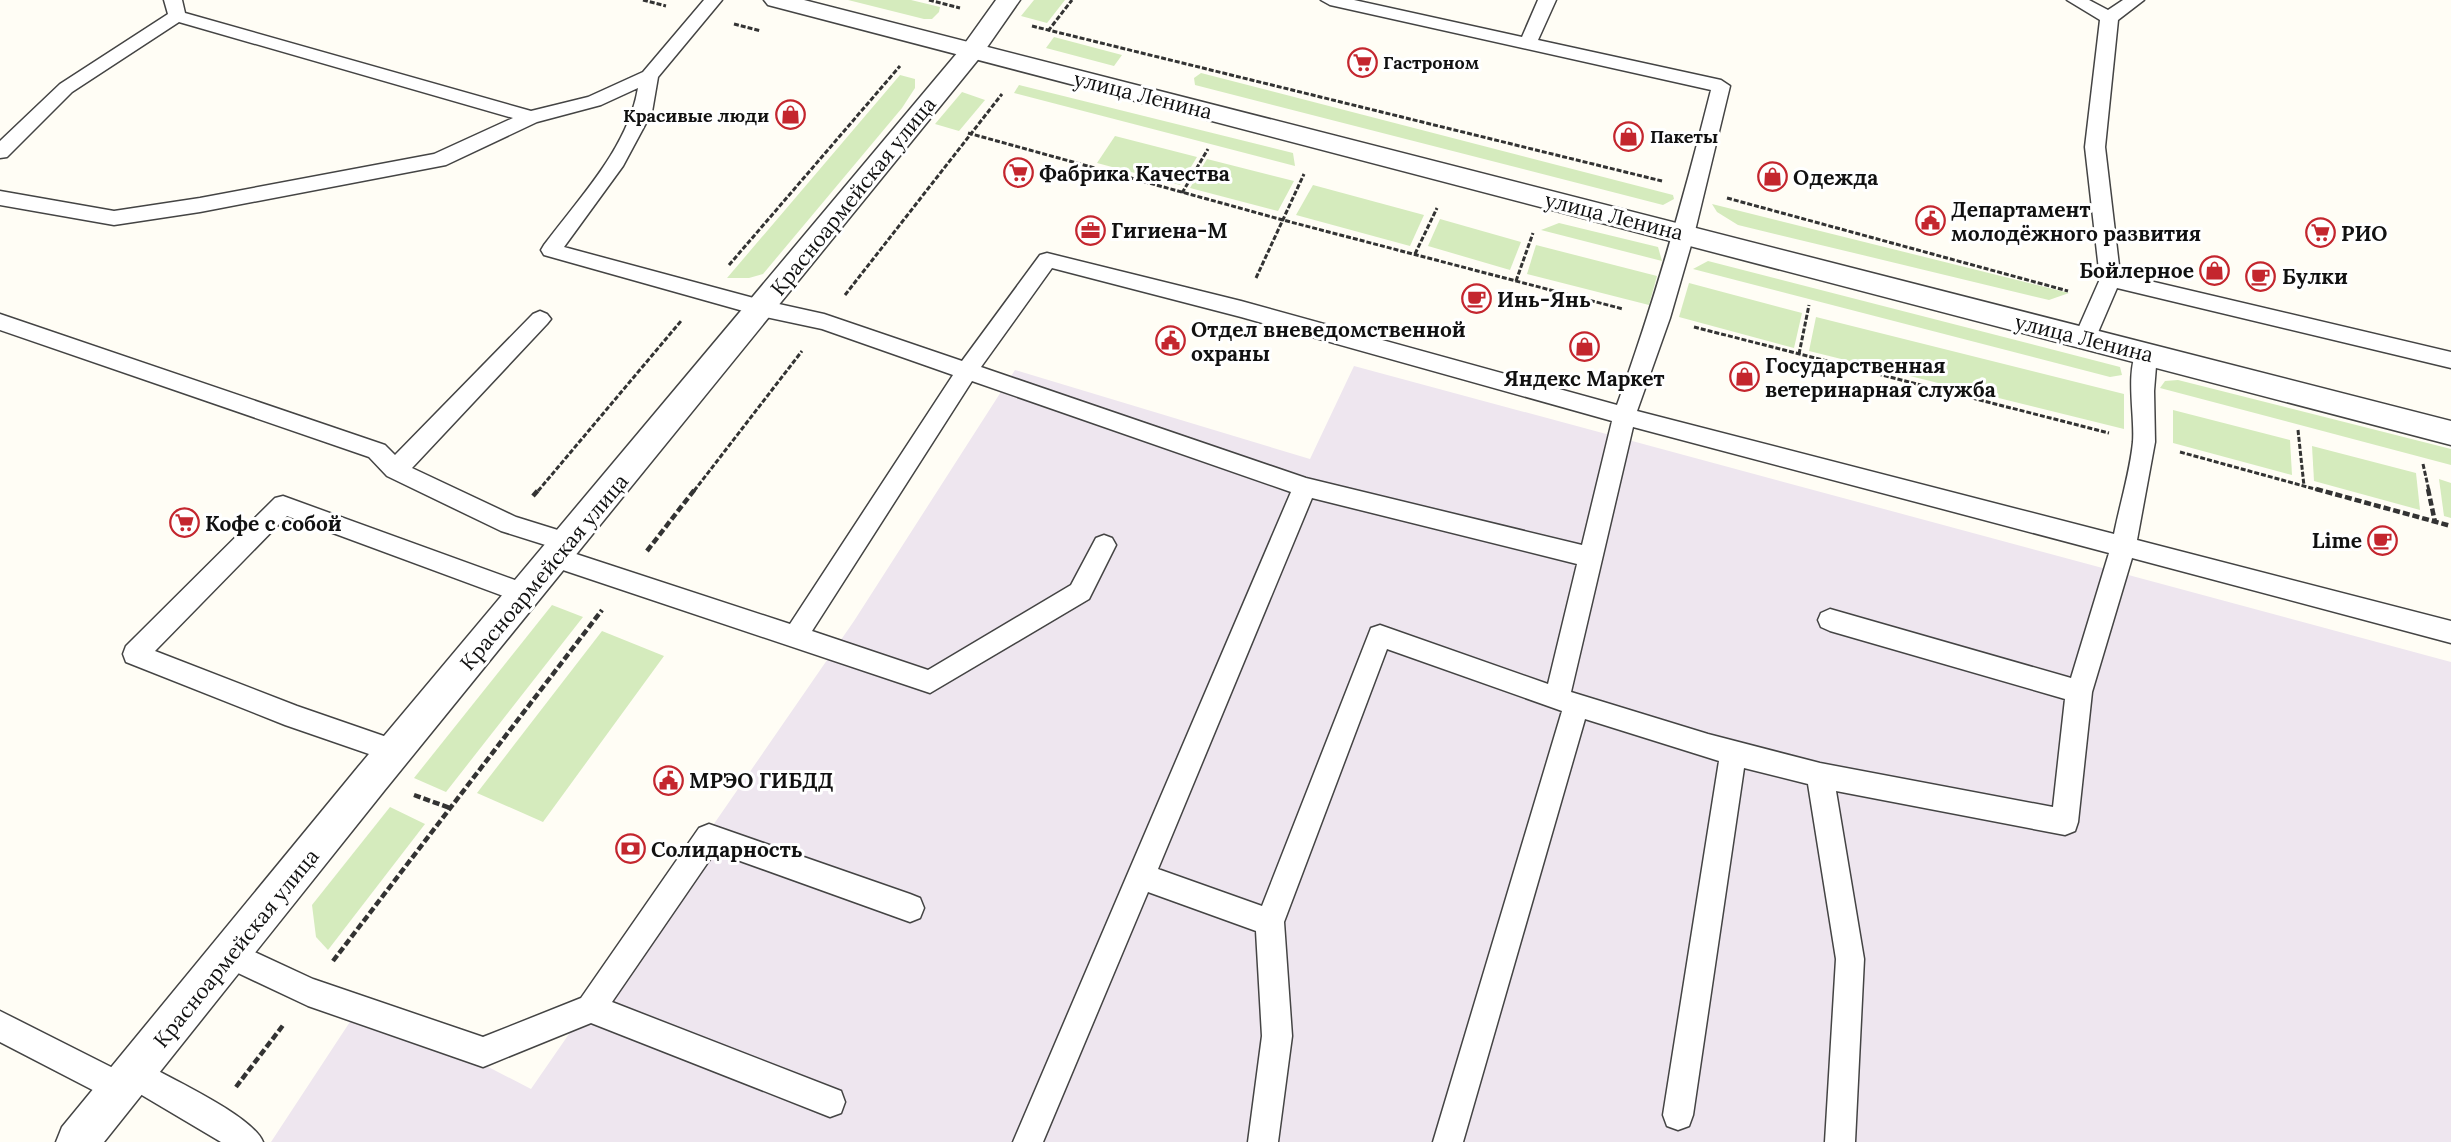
<svg xmlns="http://www.w3.org/2000/svg" width="2451" height="1142" viewBox="0 0 2451 1142" font-family="Lora,serif">
  <rect width="100%" height="100%" fill="#fffdf5"/>
  <path fill="#eee6ef" d="M 1354,366 L 2451,662 L 2451,1142 L 271,1142 L 363,1002 L 531,1089 L 854,621 L 1015,370 L 1310,459 Z"/>
  <g fill="#d5ebbd">
    <path d="M 848,0 L 911,0 L 940,7 L 939,12 L 932,19 L 924,19 Z"/>
    <path d="M 1034,0 L 1065,0 L 1047,23 L 1021,16 Z"/>
    <path d="M 1054,37 L 1122,55 L 1114,66 L 1046,48 Z"/>
    <path d="M 1201,73 L 1673,195 L 1674,199 L 1663,205 L 1195,85 L 1194,78 Z"/>
    <path d="M 900,75 L 915,79 L 915,88 L 902,108 L 763,274 L 749,278 L 727,278 Z"/>
    <path d="M 1019,85 L 1293,153 L 1295,166 L 1014,93 Z"/>
    <path d="M 962,92 L 985,100 L 959,131 L 935,124 Z"/>
    <path d="M 1115,136 L 1197,157 L 1180,185 L 1097,163 Z"/>
    <path d="M 1207,159 L 1294,181 L 1278,211 L 1190,188 Z"/>
    <path d="M 1313,185 L 1424,215 L 1410,246 L 1296,215 Z"/>
    <path d="M 1712,204 L 2069,293 L 2049,300 L 1738,225 L 1717,212 Z"/>
    <path d="M 1440,219 L 1521,242 L 1510,270 L 1428,246 Z"/>
    <path d="M 1559,223 L 1658,247 L 1662,261 L 1541,230 Z"/>
    <path d="M 1536,245 L 1657,276 L 1649,305 L 1527,274 Z"/>
    <path d="M 1708,261 L 2120,367 L 2122,375 L 2110,377 L 1693,269 Z"/>
    <path d="M 1689,283 L 1802,313 L 1794,348 L 1679,317 Z"/>
    <path d="M 1816,317 L 2124,394 L 2124,429 L 1809,351 Z"/>
    <path d="M 2178,380 L 2451,449 L 2451,465 L 2160,388 L 2165,381 Z"/>
    <path d="M 2173,410 L 2290,440 L 2292,475 L 2173,443 Z"/>
    <path d="M 2312,446 L 2416,473 L 2420,510 L 2314,481 Z"/>
    <path d="M 2439,479 L 2451,483 L 2451,518 L 2444,516 Z"/>
    <path d="M 552,605 L 583,617 L 446,792 L 414,778 Z"/>
    <path d="M 602,631 L 664,656 L 543,822 L 477,793 Z"/>
    <path d="M 390,807 L 425,824 L 328,950 L 316,937 L 312,905 Z"/>
  </g>
  <g fill="none" stroke-linecap="round" stroke-linejoin="round">
    <defs>
      <g id="service">
        <path d="M 164,0 L 182,0 L 185,13 L 531,111 L 588,97 L 643,72 L 704,0 L 722,0 L 658,77 L 652,112 L 623,166 L 564,247 L 761,300 L 824,314 L 962,361 L 1040,255 L 1047,253 L 1241,301 L 1617,405 C 1655,301 1684,197 1711,90 L 1330,5 L 1321,0 L 1354,0 L 1522,37 L 1538,0 L 1556,0 L 1538,40 L 1721,80 L 1730,86 L 1694,235 L 1670,318 L 1637,411 L 2114,534 C 2120,504 2130,472 2133,442 C 2135,415 2125,372 2138,348 L 2146,346 L 2154,348 L 2157,354 L 2154,391 L 2155,442 L 2137,540 L 2451,621 L 2451,643 L 2132,558 L 2092,692 L 2078,822 L 2075,831 L 2065,835 L 1836,791 L 1864,959 L 1855,1142 L 1825,1142 L 1836,959 L 1808,784 L 1744,768 L 1693,1115 L 1689,1126 L 1678,1130 L 1667,1126 L 1663,1115 L 1719,761 L 1585,719 L 1463,1142 L 1433,1142 L 1562,711 L 1387,649 L 1284,922 L 1292,1036 L 1278,1142 L 1248,1142 L 1262,1036 L 1256,931 L 1148,892 L 1043,1142 L 1013,1142 L 1291,492 L 972,381 L 812,631 L 928,670 L 1071,585 L 1096,538 L 1104,535 L 1112,538 L 1116,545 L 1089,599 L 930,693 L 548,565 L 544,558 L 548,551 L 555,548 L 501,531 L 387,476 L 369,457 L 0,330 L 0,314 L 385,445 L 395,455 L 533,314 L 540,311 L 547,314 L 551,319 L 547,324 L 412,468 L 516,517 L 577,536 L 581,543 L 577,550 L 570,552 L 790,624 L 953,375 L 822,329 L 761,316 L 544,255 L 541,250 L 544,245 C 579,198 628,148 638,88 L 601,105 L 537,122 L 446,165 L 200,212 L 114,225 L 0,205 L 0,191 L 114,211 L 200,198 L 434,154 L 513,118 L 179,22 L 72,92 L 7,157 L 0,158 L 0,141 L 60,84 L 168,14 ZM 1052,268 L 1241,317 L 1612,421 L 1582,545 L 1306,478 L 981,367 ZM 1633,427 L 2109,553 L 2071,678 L 1830,609 L 1821,613 L 1818,620 L 1821,627 L 1830,631 L 2065,699 L 2053,807 L 1820,763 L 1708,734 L 1571,692 ZM 1312,498 L 1577,564 L 1548,684 L 1380,625 L 1371,628 L 1262,906 L 1158,869 Z"/>
        <path d="M 2067,0 L 2089,0 L 2108,10 L 2123,0 L 2144,0 L 2118,20 L 2105,147 L 2120,274 L 2451,352 L 2451,368 L 2117,288 L 2093,344 L 2085,346 L 2077,344 L 2074,338 L 2100,279 L 2085,147 L 2100,20 Z"/>
        <path d="M 283,496 L 534,587 L 537,594 L 534,601 L 525,604 L 287,516 L 155,651 L 297,706 L 404,743 L 408,751 L 404,759 L 395,763 L 285,725 L 126,662 L 123,654 L 126,646 L 275,498 Z"/>
        <path d="M 709,824 L 910,894 L 920,898 L 924,908 L 920,918 L 910,922 L 715,852 L 612,1002 L 841,1091 L 845,1102 L 841,1113 L 830,1117 L 591,1023 L 483,1067 L 308,1006 L 221,965 L 217,955 L 221,945 L 231,941 L 313,979 L 483,1037 L 581,998 L 699,828 Z"/>
        <path d="M 0,1011 L 119,1071 L 122,1063 L 133,1059 L 144,1063 C 171,1079 253,1116 263,1142 L 221,1142 L 135,1091 L 132,1099 L 121,1103 L 110,1099 L 0,1042 Z"/>
      </g>
      <path id="minor" d="M 996,0 L 1020,0 L 981,56 L 384,791 L 104,1142 L 56,1142 L 62,1127 L 358,767 L 963,46 Z"/>
      <path id="tertiary" d="M 764,0 L 804,0 L 2451,421 L 2451,445 L 768,5 Z"/>
    </defs>
    <use href="#service" stroke="#444" stroke-width="3"/>
    <use href="#minor" stroke="#444" stroke-width="3"/>
    <use href="#tertiary" stroke="#444" stroke-width="3"/>
    <g stroke="#333" stroke-width="3" stroke-dasharray="5 2" stroke-linecap="butt">
      <path d="M 643,0 L 666,6"/>
      <path d="M 929,0 L 960,8"/>
      <path d="M 734,24 L 761,31"/>
      <path d="M 1032,26 L 1662,181"/>
      <path d="M 1048,31 L 1072,0"/>
      <path d="M 968,133 L 1283,220 L 1623,309"/>
      <path d="M 1182,193 L 1208,149"/>
      <path d="M 1727,198 L 2068,291"/>
      <path d="M 1415,254 L 1437,208"/>
      <path d="M 729,265 L 900,66"/>
      <path d="M 1256,278 L 1304,174"/>
      <path d="M 1516,281 L 1533,233"/>
      <path d="M 845,295 L 1002,94"/>
      <path d="M 1694,327 L 2109,433"/>
      <path d="M 1799,354 L 1809,305"/>
      <path d="M 2298,430 L 2304,486"/>
      <path d="M 2180,452 L 2322,491"/>
      <path d="M 2423,464 L 2429,491"/>
      <path d="M 538,491 L 681,321"/>
      <path d="M 694,491 L 802,351"/>
    </g>
    <g stroke="#333" stroke-width="4.5" stroke-dasharray="7 3" stroke-linecap="butt">
      <path d="M 2316,489 L 2451,526"/>
      <path d="M 2428,489 L 2435,522"/>
      <path d="M 533,496 L 539,489"/>
      <path d="M 647,551 L 695,489"/>
      <path d="M 414,795 L 450,808"/>
      <path d="M 333,961 L 602,610"/>
      <path d="M 236,1087 L 284,1024"/>
    </g>
    <use href="#service" fill="#fff" fill-rule="evenodd"/>
    <use href="#minor" fill="#fff" fill-rule="evenodd"/>
    <use href="#tertiary" fill="#fff" fill-rule="evenodd"/>
  </g>
  <defs>
    <symbol id="supermarket-ring" viewBox="-11 -11 22 22"><circle r="9.5" fill="#fff" stroke="#c4262e" stroke-width="1.5"/><path d="M-6-5.5h2.5l.6 2H6L4.5 2H-2.5L-4.4-4H-6ZM-1.5 3.2a1.3 1.3 0 1 0 .1 0ZM3 3.2a1.3 1.3 0 1 0 .1 0Z" fill="#c4262e"/></symbol>
    <symbol id="shop-ring" viewBox="-11 -11 22 22"><circle r="9.5" fill="#fff" stroke="#c4262e" stroke-width="1.5"/><path d="M-5-2.5h2.3a2.7 3.5 0 0 1 5.4 0H5L5.5 6h-11ZM-1.5-2.5h3a1.5 2.3 0 0 0-3 0Z" fill="#c4262e"/></symbol>
    <symbol id="civic-ring" viewBox="-11 -11 22 22"><circle r="9.5" fill="#fff" stroke="#c4262e" stroke-width="1.5"/><path d="M-.6-6.5H3V-4.5H.6V-3L4-1V1h2V6H-6V1h2V-1L-.6-3ZM-1.2 2.5V6h2.4V2.5Z" fill="#c4262e"/></symbol>
    <symbol id="office-ring" viewBox="-11 -11 22 22"><circle r="9.5" fill="#fff" stroke="#c4262e" stroke-width="1.5"/><path d="M-6-3h4V-5.5h4V-3h4V5H-6ZM-1-4.5V-3h2v-1.5ZM-6 0V1H6V0Z" fill="#c4262e"/></symbol>
    <symbol id="cafe-ring" viewBox="-11 -11 22 22"><circle r="9.5" fill="#fff" stroke="#c4262e" stroke-width="1.5"/><path d="M-5.5-4.5H6V0H3Q3 3.5 0 3.5H-2.5Q-5.5 3.5-5.5 0ZM3-3.2v2h1.7v-2ZM-6 4.5H4V6H-6Z" fill="#c4262e"/></symbol>
    <symbol id="bank-ring" viewBox="-11 -11 22 22"><circle r="9.5" fill="#fff" stroke="#c4262e" stroke-width="1.5"/><path d="M-6-4H6V4H-6ZM0-2.3a2.3 2.3 0 1 0 0 4.6a2.3 2.3 0 1 0 0-4.6Z" fill="#c4262e"/></symbol>
  </defs>
  <g fill-rule="evenodd">
    <use href="#supermarket-ring" x="1346" y="46" width="33" height="33"/>
    <use href="#shop-ring" x="774" y="98" width="33" height="33"/>
    <use href="#shop-ring" x="1612" y="120" width="33" height="33"/>
    <use href="#supermarket-ring" x="1002" y="156" width="33" height="33"/>
    <use href="#shop-ring" x="1756" y="160" width="33" height="33"/>
    <use href="#civic-ring" x="1914" y="204" width="33" height="33"/>
    <use href="#office-ring" x="1074" y="214" width="33" height="33"/>
    <use href="#supermarket-ring" x="2304" y="216" width="33" height="33"/>
    <use href="#shop-ring" x="2198" y="254" width="33" height="33"/>
    <use href="#cafe-ring" x="2244" y="260" width="33" height="33"/>
    <use href="#cafe-ring" x="1460" y="282" width="33" height="33"/>
    <use href="#civic-ring" x="1154" y="324" width="33" height="33"/>
    <use href="#shop-ring" x="1568" y="330" width="33" height="33"/>
    <use href="#shop-ring" x="1728" y="360" width="33" height="33"/>
    <use href="#supermarket-ring" x="168" y="506" width="33" height="33"/>
    <use href="#cafe-ring" x="2366" y="524" width="33" height="33"/>
    <use href="#civic-ring" x="652" y="764" width="33" height="33"/>
    <use href="#bank-ring" x="614" y="832" width="33" height="33"/>
  </g>
  <g text-anchor="middle" dominant-baseline="central" stroke-width="6" stroke-linejoin="round" paint-order="stroke">
    <g font-size="18" font-weight="bold" fill="#111" stroke="#fff" text-anchor="start">
      <text x="1383" y="62">Гастроном</text>
      <text x="769" y="115" text-anchor="end">Красивые люди</text>
      <text x="1650" y="136">Пакеты</text>
    </g>
    <g font-size="21" fill="#111" stroke="#fff">
      <text transform="translate(1143 95) rotate(14)">улица Ленина</text>
      <text transform="translate(853 196) rotate(-51)">Красноармейская улица</text>
      <text transform="translate(1614 216) rotate(14)">улица Ленина</text>
      <text transform="translate(2084 338) rotate(14)">улица Ленина</text>
      <text transform="translate(544 572) rotate(-50)">Красноармейская улица</text>
      <text transform="translate(236 948) rotate(-51)">Красноармейская улица</text>
    </g>
    <g font-size="21" font-weight="bold" fill="#111" stroke="#fff" text-anchor="start">
      <text x="1039" y="173">Фабрика Качества</text>
      <text x="1793" y="177">Одежда</text>
      <text x="1951" y="209">Департамент<tspan x="1951" dy="24">молодёжного развития</tspan></text>
      <text x="1111" y="230">Гигиена-М</text>
      <text x="2341" y="233">РИО</text>
      <text x="2194" y="270" text-anchor="end">Бойлерное</text>
      <text x="2282" y="276">Булки</text>
      <text x="1497" y="299">Инь-Янь</text>
      <text x="1191" y="329">Отдел вневедомственной<tspan x="1191" dy="24">охраны</tspan></text>
      <text x="1765" y="365">Государственная<tspan x="1765" dy="24">ветеринарная служба</tspan></text>
      <text x="1584" y="378" text-anchor="middle">Яндекс Маркет</text>
      <text x="205" y="523">Кофе с собой</text>
      <text x="2362" y="540" text-anchor="end">Lime</text>
      <text x="689" y="780">МРЭО ГИБДД</text>
      <text x="651" y="849">Солидарность</text>
    </g>
  </g>
</svg>
